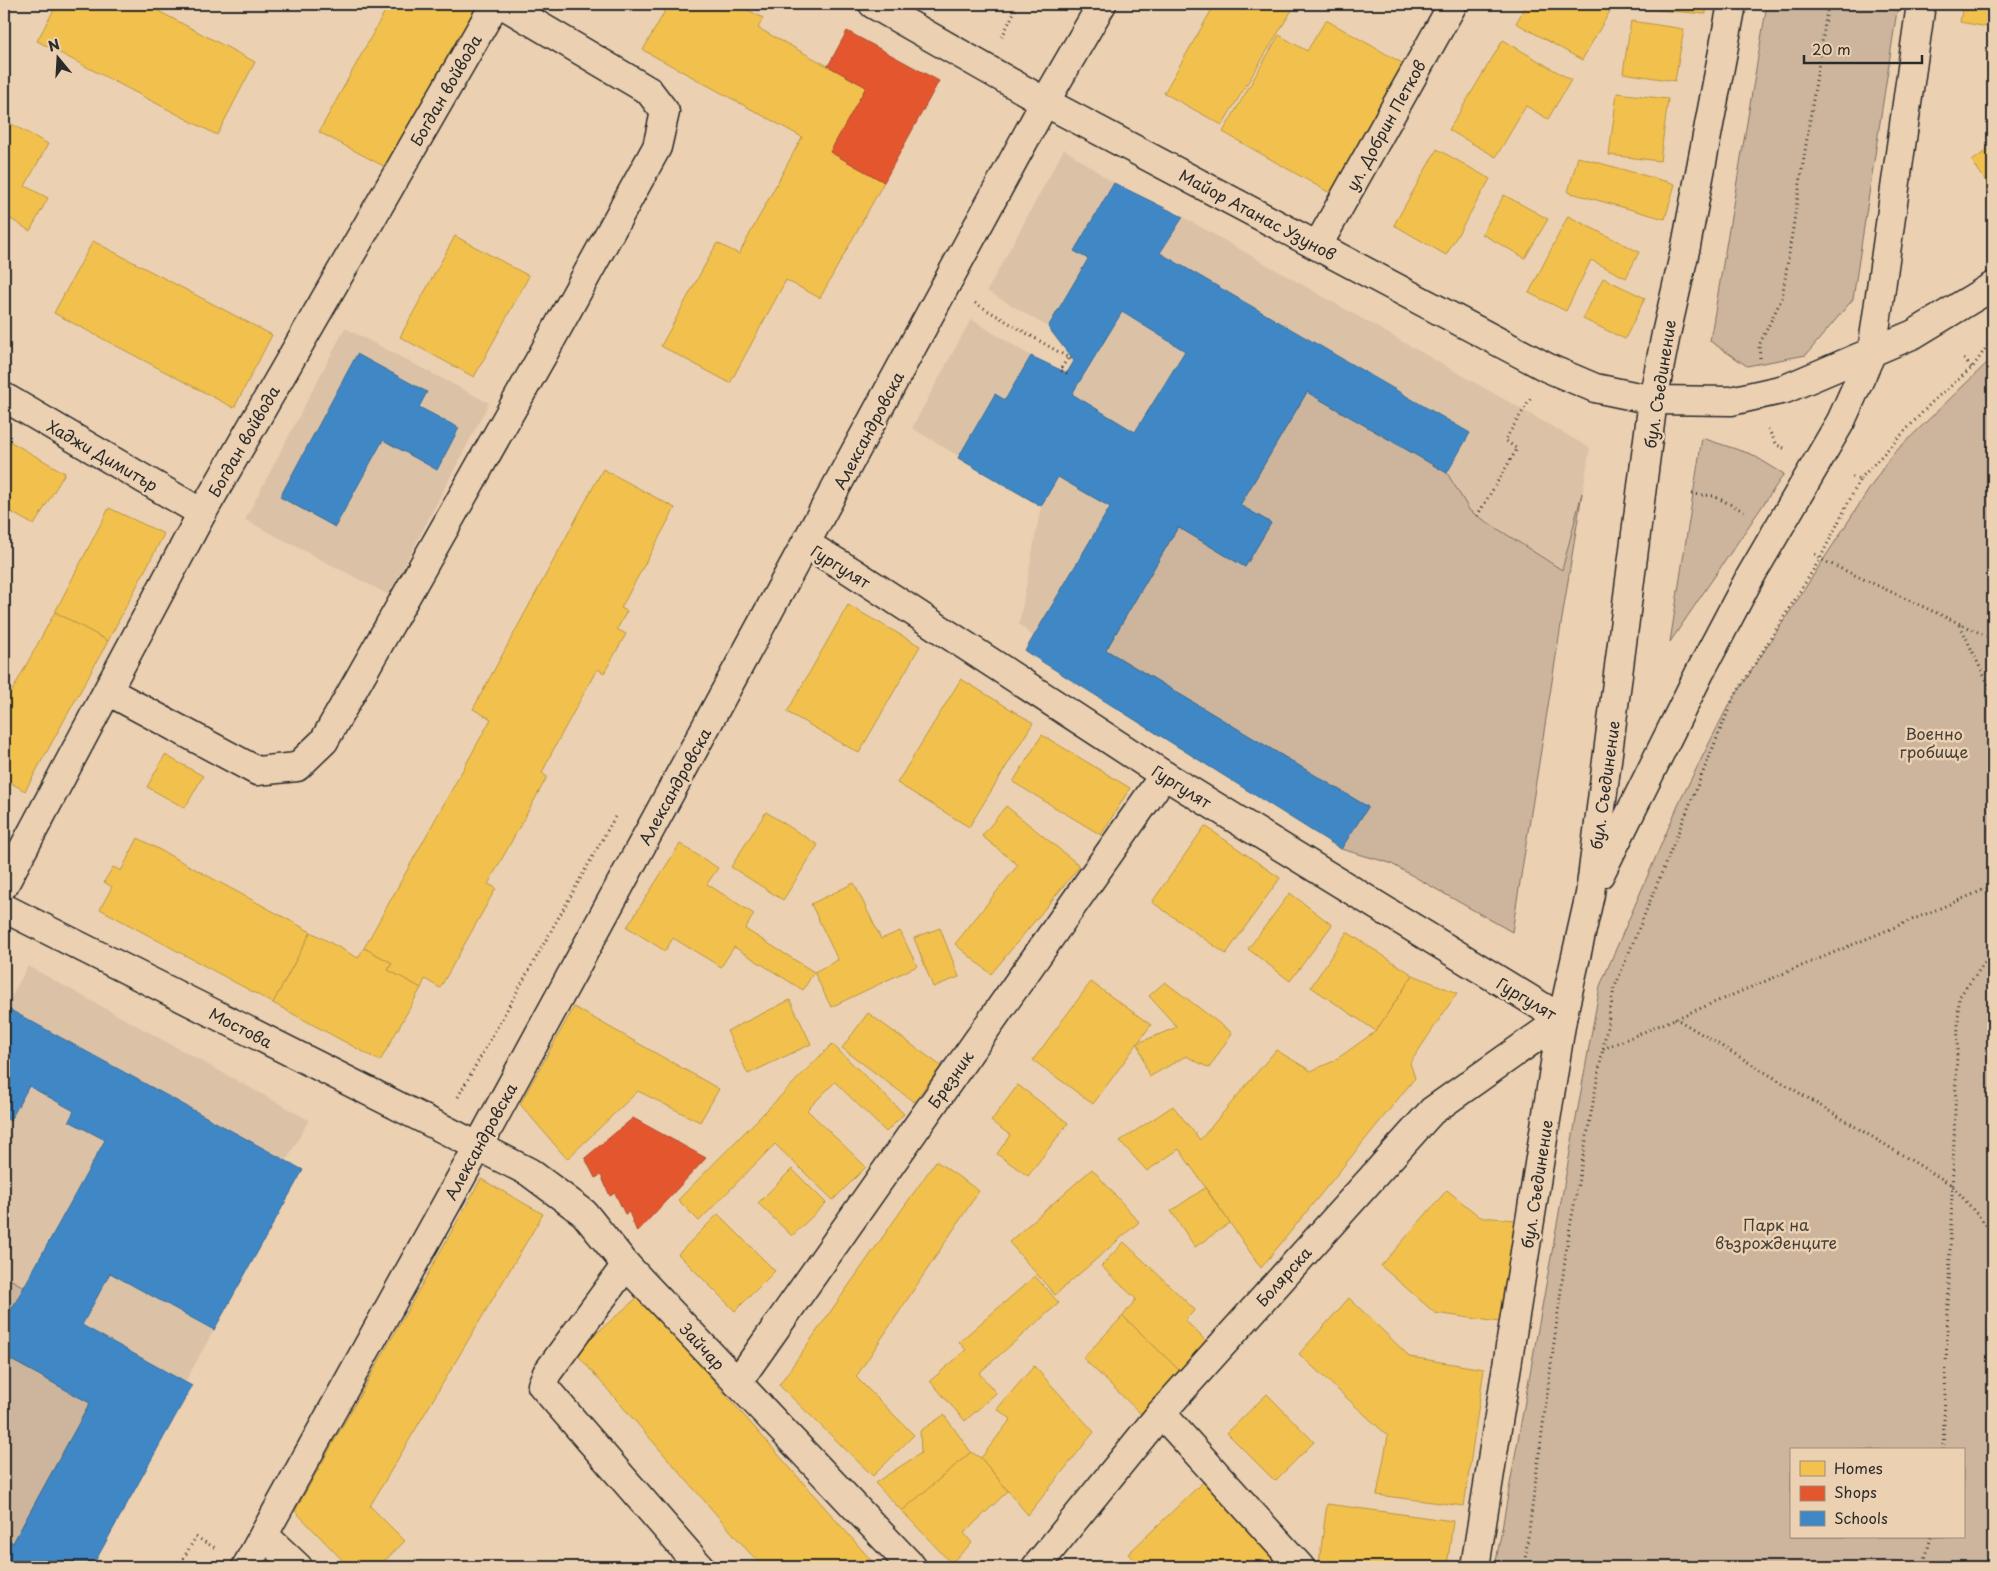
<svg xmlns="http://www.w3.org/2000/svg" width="1997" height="1571" viewBox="0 0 1997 1571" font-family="'Playpen Sans',sans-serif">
  <rect width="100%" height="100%" fill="#ebd0b2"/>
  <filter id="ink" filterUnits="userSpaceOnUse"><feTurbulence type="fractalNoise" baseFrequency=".02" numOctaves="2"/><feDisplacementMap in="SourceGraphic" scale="10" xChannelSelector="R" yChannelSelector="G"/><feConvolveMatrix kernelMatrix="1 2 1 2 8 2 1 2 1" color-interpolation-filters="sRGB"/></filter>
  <g filter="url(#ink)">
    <g fill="#dbc2a7">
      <path d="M 1064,149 L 1114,183 L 1183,217 L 1590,448 L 1512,932 L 1390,863 L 1341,848 L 1025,651 L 1033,637 L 1019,624 L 1041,506 L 912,428 L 971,319 L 1031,356 L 1066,373 L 1074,362 L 1048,327 L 987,291 Z"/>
      <path d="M 345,328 L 489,403 L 389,595 L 245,520 Z"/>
      <path d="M 28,966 L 309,1120 L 286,1161 L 303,1170 L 185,1382 L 192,1386 L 92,1567 L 4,1567 L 4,1010 Z"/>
    </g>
    <g fill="#ccb59c" stroke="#7c7064" fill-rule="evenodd">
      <path d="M 1767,4 L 1898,4 L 1853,299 L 1806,355 L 1747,366 L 1710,341 Z"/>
      <path d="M 1993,357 L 1993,1567 L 1495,1567 L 1600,986 L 1680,801 L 1726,710 L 1890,457 ZM 1791,1450 L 1963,1450 L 1963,1537 L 1791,1537 Z"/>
      <path d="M 1307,392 L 1447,473 L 1470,511 L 1562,570 L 1582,493 L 1512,932 L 1390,863 L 1341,849 L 1368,807 L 1106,650 L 1178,527 L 1245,567 L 1271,523 L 1240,505 Z"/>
      <path d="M 1702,438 L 1751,454 L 1784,474 L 1670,642 Z"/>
      <path d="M 4,1276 L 24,1287 L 4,1323 Z"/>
      <path d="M 4,1356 L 90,1403 L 13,1543 L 4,1537 Z"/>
    </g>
    <g fill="#f2c14e" stroke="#b69444">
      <path d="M 57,4 L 145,4 L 255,62 L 217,135 L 37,41 Z"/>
      <path d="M 389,4 L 480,4 L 389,169 L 319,132 Z"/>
      <path d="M 669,4 L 706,4 L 718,10 L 721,4 L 736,4 L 763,18 L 758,28 L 866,87 L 830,152 L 884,182 L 820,298 L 786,280 L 730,383 L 661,346 L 717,243 L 739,254 L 802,137 L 643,50 Z"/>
      <path d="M 1215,4 L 1295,5 L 1222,125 L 1164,93 Z"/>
      <path d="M 1527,4 L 1562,4 L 1572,9 L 1575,4 L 1614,4 L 1582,60 L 1516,23 Z"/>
      <path d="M 1644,4 L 1706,4 L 1706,14 L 1644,9 Z"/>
      <path d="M 1963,4 L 1993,4 L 1993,28 L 1960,22 Z"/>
      <path d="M 1326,20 L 1411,68 L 1337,197 L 1223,132 L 1279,35 L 1307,51 Z"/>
      <path d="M 1631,21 L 1684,29 L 1675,81 L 1623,73 Z"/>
      <path d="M 1503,40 L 1571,80 L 1548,119 L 1526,106 L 1496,157 L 1449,130 Z"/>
      <path d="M 1617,93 L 1668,99 L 1660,161 L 1609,155 Z"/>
      <path d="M 4,120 L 48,144 L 25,186 L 48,198 L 30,231 L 11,219 L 4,232 Z"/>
      <path d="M 1993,146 L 1993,191 L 1972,161 Z"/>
      <path d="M 1437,149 L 1490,179 L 1446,255 L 1394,225 Z"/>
      <path d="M 1578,157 L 1675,184 L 1665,219 L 1568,192 Z"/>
      <path d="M 1504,195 L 1548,219 L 1525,258 L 1482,234 Z"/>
      <path d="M 1568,216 L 1639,252 L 1626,278 L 1591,260 L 1566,311 L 1529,293 Z"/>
      <path d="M 455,236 L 529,276 L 474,377 L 400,337 Z"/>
      <path d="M 93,241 L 272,335 L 234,408 L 54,313 Z"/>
      <path d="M 1603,278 L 1645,298 L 1625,339 L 1583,319 Z"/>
      <path d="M 4,438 L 65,473 L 34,525 L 4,508 Z"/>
      <path d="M 603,469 L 675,508 L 621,608 L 627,611 L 617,629 L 626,634 L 604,673 L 597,669 L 552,752 L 542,773 L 547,777 L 488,884 L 496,888 L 440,988 L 425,979 L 421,988 L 388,970 L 392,963 L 364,948 L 491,719 L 473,709 Z"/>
      <path d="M 109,508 L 164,534 L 108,641 L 55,612 Z"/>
      <path d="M 848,605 L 920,646 L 859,753 L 787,712 Z"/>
      <path d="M 55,612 L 108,641 L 25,791 L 4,779 L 4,706 Z"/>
      <path d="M 961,679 L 1033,723 L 969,827 L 897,783 Z"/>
      <path d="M 1042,735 L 1130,788 L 1101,835 L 1013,782 Z"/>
      <path d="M 165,755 L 203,776 L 185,808 L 147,787 Z"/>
      <path d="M 1006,806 L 1080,866 L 991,974 L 955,944 L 1018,865 L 982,836 Z"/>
      <path d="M 766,812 L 818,845 L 783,900 L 731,867 Z"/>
      <path d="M 1205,826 L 1280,878 L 1226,954 L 1152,902 Z"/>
      <path d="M 138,838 L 311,932 L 273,1003 L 100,909 L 112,887 L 104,882 L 113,867 L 121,871 Z"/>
      <path d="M 680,844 L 718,868 L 707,884 L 754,914 L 745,929 L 814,972 L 803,990 L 734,947 L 721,967 L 673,938 L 665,951 L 627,927 Z"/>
      <path d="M 854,883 L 881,939 L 900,931 L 917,966 L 831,1007 L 814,972 L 838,960 L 811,904 Z"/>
      <path d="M 1290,893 L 1332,925 L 1290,981 L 1248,949 Z"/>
      <path d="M 940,928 L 959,977 L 933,987 L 914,938 Z"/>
      <path d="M 311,932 L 358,958 L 364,948 L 392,963 L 388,970 L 421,988 L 380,1061 L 273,1003 Z"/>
      <path d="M 1347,932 L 1413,975 L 1376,1031 L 1311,987 Z"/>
      <path d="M 1413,975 L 1457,993 L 1410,1063 L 1415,1078 L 1261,1268 L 1179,1149 L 1147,1171 L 1120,1141 L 1173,1106 L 1200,1140 L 1276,1050 L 1311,1071 L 1334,1061 L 1376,1031 Z"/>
      <path d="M 1091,982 L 1151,1025 L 1093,1104 L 1033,1060 Z"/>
      <path d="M 1165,982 L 1232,1033 L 1209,1068 L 1186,1056 L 1149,1077 L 1138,1043 L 1177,1027 L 1149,996 Z"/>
      <path d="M 790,1000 L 811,1044 L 748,1074 L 727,1031 Z"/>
      <path d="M 574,1007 L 719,1089 L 700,1122 L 638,1091 L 567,1159 L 520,1104 Z"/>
      <path d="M 868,1013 L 941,1066 L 914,1102 L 842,1048 Z"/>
      <path d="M 832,1044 L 904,1114 L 886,1132 L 835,1082 L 807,1110 L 866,1167 L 833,1200 L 775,1144 L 699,1221 L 678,1200 Z"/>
      <path d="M 1018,1085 L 1068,1123 L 1028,1176 L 997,1154 L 1010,1135 L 991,1121 Z"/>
      <path d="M 936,1161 L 979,1191 L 856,1377 L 914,1435 L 873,1476 L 779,1385 Z"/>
      <path d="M 792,1169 L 826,1203 L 792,1236 L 758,1203 Z"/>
      <path d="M 1092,1169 L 1139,1222 L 1055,1295 L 1009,1242 Z"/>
      <path d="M 481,1179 L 543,1214 L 370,1506 L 405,1541 L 378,1567 L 349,1567 L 295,1511 Z"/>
      <path d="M 1205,1188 L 1230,1223 L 1195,1247 L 1171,1211 Z"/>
      <path d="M 1447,1190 L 1480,1217 L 1516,1220 L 1499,1322 L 1435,1313 L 1381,1266 Z"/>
      <path d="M 718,1214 L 775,1271 L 735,1311 L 678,1254 Z"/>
      <path d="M 1124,1242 L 1195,1310 L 1185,1320 L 1210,1345 L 1181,1372 L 1123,1316 L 1136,1299 L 1101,1266 Z"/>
      <path d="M 1035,1276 L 1059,1303 L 979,1373 L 996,1393 L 965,1421 L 930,1381 L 966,1350 L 959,1342 Z"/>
      <path d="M 639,1296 L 877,1567 L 762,1567 L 575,1352 Z"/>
      <path d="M 1349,1298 L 1410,1357 L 1484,1369 L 1464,1506 L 1377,1495 L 1388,1436 L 1299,1354 Z"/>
      <path d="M 1123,1316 L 1181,1372 L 1141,1414 L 1083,1358 Z"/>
      <path d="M 1034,1366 L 1094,1432 L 1028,1515 L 981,1458 L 1011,1419 L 997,1409 Z"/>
      <path d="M 1267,1394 L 1314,1442 L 1275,1481 L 1227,1433 Z"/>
      <path d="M 944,1415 L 971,1452 L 902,1511 L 875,1483 L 921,1453 L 920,1431 Z"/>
      <path d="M 971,1452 L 981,1458 L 1008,1491 L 964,1533 L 972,1543 L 951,1563 L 902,1511 Z"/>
      <path d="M 1203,1482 L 1285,1567 L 1141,1567 L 1128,1554 Z"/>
      <path d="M 1327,1504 L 1453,1521 L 1447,1567 L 1355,1567 L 1319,1563 Z"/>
    </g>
    <g fill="#e4572e" stroke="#ac4a2d">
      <path d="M 847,31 L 939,81 L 884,182 L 830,152 L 866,87 L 828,66 Z"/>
      <path d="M 633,1118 L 706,1158 L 637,1232 L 629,1212 L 625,1214 L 615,1193 L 610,1196 L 601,1175 L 595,1178 L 585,1158 Z"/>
    </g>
    <g fill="#3f88c5" stroke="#396c97" fill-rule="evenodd">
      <path d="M 1114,183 L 1183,217 L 1160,253 L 1470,433 L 1447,473 L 1307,392 L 1240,505 L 1271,523 L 1245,567 L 1178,527 L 1106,650 L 1368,807 L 1341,849 L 1025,651 L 1110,507 L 1058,477 L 1041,506 L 958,458 L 995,394 L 1005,400 L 1031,356 L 1067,373 L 1074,361 L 1048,327 L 1088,259 L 1074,251 ZM 1122,312 L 1185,351 L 1135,432 L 1072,394 Z"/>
      <path d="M 357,354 L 427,392 L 419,407 L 459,428 L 437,470 L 383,440 L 335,527 L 280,497 Z"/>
      <path d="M 5,1007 L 303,1170 L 214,1330 L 110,1273 L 82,1325 L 192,1386 L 92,1567 L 4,1567 L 4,1537 L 13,1543 L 90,1403 L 4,1356 L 4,1323 L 105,1140 L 69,1121 L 74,1111 L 29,1086 L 10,1121 L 4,1117 Z"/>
    </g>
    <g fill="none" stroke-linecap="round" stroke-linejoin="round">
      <defs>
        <g id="minor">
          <path d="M 873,4 L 1045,102 L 1548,368 L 1595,388 L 1653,400"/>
          <path d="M 1318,245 L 1453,4"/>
          <path d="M 4,397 L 202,513"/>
          <path d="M 806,544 L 851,571 L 1164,775 L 1562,1019 L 1432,1111 L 1161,1413 L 1036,1567"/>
          <path d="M 108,691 L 257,771 L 297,767 L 324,741 L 542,356 L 657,147 L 665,112 L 649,91 L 502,4"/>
          <path d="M 4,885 L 202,513 L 495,4"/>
          <path d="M 4,908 L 529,1172 L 584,1213 L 626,1265 L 912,1567"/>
          <path d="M 626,1265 L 547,1373 L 542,1385 L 700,1567"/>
          <path d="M 737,1383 L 1164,775"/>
          <path d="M 1161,1413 L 1300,1567"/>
          <path d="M 264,1535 L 298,1567"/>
          <path d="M 246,1567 L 479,1145 L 1045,102 L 1102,4"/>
        </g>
        <g id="major">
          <path d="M 1653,400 L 1731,401 L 1785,389 L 1914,334 L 1993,286"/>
          <path d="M 1600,874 L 1699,674 L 1750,577 L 1841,421 L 1872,352 L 1921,4"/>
          <path d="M 1475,1567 L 1562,1019 L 1590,894 L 1653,400 L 1666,334 L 1686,246 L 1732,4"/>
        </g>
      </defs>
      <use href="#minor" stroke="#2b2b2b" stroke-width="31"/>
      <use href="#major" stroke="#2b2b2b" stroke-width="31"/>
      <g stroke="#2b2b2b" stroke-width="3" stroke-dasharray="1 4" stroke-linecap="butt">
        <path d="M 1002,37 L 1018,4"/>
        <path d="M 975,303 L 1074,361"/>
        <path d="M 1760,358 L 1759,345 L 1782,298 L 1828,4"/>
        <path d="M 1964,359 L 1972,368"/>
        <path d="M 1067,373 L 1060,370 L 1068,358"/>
        <path d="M 1768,429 L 1777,445 L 1786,449"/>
        <path d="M 1860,479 L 1934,400 L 1972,368 L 1993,338"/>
        <path d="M 1692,494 L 1714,496 L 1747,513"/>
        <path d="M 1477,516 L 1517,449 L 1505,440 L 1531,398"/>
        <path d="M 1815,554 L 1820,559 L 1993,639"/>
        <path d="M 1960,625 L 1993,695"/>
        <path d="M 1675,1018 L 1952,1185 L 1993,1233"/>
        <path d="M 1603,1049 L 1993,886"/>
        <path d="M 458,1097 L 616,815"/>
        <path d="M 1943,1450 L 1959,997 L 1993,952"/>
        <path d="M 178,1567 L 196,1537 L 217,1549"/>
        <path d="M 1524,1567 L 1568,1238 L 1614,989 L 1733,699 L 1820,559 L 1860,479 L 1849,476"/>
        <path d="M 1923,1567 L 1931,1537"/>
      </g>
      <use href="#minor" stroke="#ebd0b2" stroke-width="28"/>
      <use href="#major" stroke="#ebd0b2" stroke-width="28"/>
    </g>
  </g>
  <g text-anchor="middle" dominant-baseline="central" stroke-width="5" stroke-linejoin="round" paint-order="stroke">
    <g font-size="16" fill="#2b2b2b" stroke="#ebd0b2">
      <text transform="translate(445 90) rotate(-60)">Богдан войвода</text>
      <text transform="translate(1385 125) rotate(-61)">ул. Добрин Петков</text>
      <text transform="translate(1258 214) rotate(28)">Майор Атанас Узунов</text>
      <text transform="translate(1659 384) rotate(-81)">бул. Съединение</text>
      <text transform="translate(868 430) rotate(-62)">Александровска</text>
      <text transform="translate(243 441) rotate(-60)">Богдан войвода</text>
      <text transform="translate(103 455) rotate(30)">Хаджи Димитър</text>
      <text transform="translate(841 566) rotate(32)">Гургулят</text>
      <text transform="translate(1604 785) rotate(-82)">бул. Съединение</text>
      <text transform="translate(674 786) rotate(-61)">Александровска</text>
      <text transform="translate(1182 786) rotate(32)">Гургулят</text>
      <text transform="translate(1527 998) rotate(31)">Гургулят</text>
      <text transform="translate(241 1027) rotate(27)">Мостова</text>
      <text transform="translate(950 1079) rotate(-55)">Брезник</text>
      <text transform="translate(480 1141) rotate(-61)">Александровска</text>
      <text transform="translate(1536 1184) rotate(-81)">бул. Съединение</text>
      <text transform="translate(1283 1276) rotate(-48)">Болярска</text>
      <text transform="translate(703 1346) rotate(47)">Зайчар</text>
    </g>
    <g font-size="16" fill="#43403c" stroke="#ebd0b2">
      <text x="1934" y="733">Военно<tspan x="1934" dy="18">гробище</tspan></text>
      <text x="1776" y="1224">Парк на<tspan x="1776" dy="18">възрожденците</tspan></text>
    </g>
  </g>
  <rect width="1997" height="1571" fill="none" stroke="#ebd0b2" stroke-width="20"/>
  <rect x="10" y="10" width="1977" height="1551" fill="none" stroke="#2b2b2b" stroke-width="2" filter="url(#ink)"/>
  <rect x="1790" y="1448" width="175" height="90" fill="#ebd0b2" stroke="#9e8e7c"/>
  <rect x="1800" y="1461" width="25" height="15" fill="#f2c14e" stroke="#9e8e7c"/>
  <text x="1834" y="1474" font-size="15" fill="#2b2b2b">Homes</text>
  <rect x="1800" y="1486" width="25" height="15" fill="#e4572e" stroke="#9e8e7c"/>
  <text x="1834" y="1498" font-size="15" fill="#2b2b2b">Shops</text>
  <rect x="1800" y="1511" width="25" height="15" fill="#3f88c5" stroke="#9e8e7c"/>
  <text x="1834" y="1524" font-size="15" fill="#2b2b2b">Schools</text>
  <g transform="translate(58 58) rotate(342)" stroke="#ebd0b2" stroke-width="4" paint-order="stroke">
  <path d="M0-4L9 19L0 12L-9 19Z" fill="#2b2b2b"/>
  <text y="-8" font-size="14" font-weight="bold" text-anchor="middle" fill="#2b2b2b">N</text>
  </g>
  <path d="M1804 55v8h118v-8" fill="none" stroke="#2b2b2b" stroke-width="2.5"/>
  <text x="1812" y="55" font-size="15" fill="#2b2b2b" stroke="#ebd0b2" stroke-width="4" paint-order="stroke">20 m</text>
</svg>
